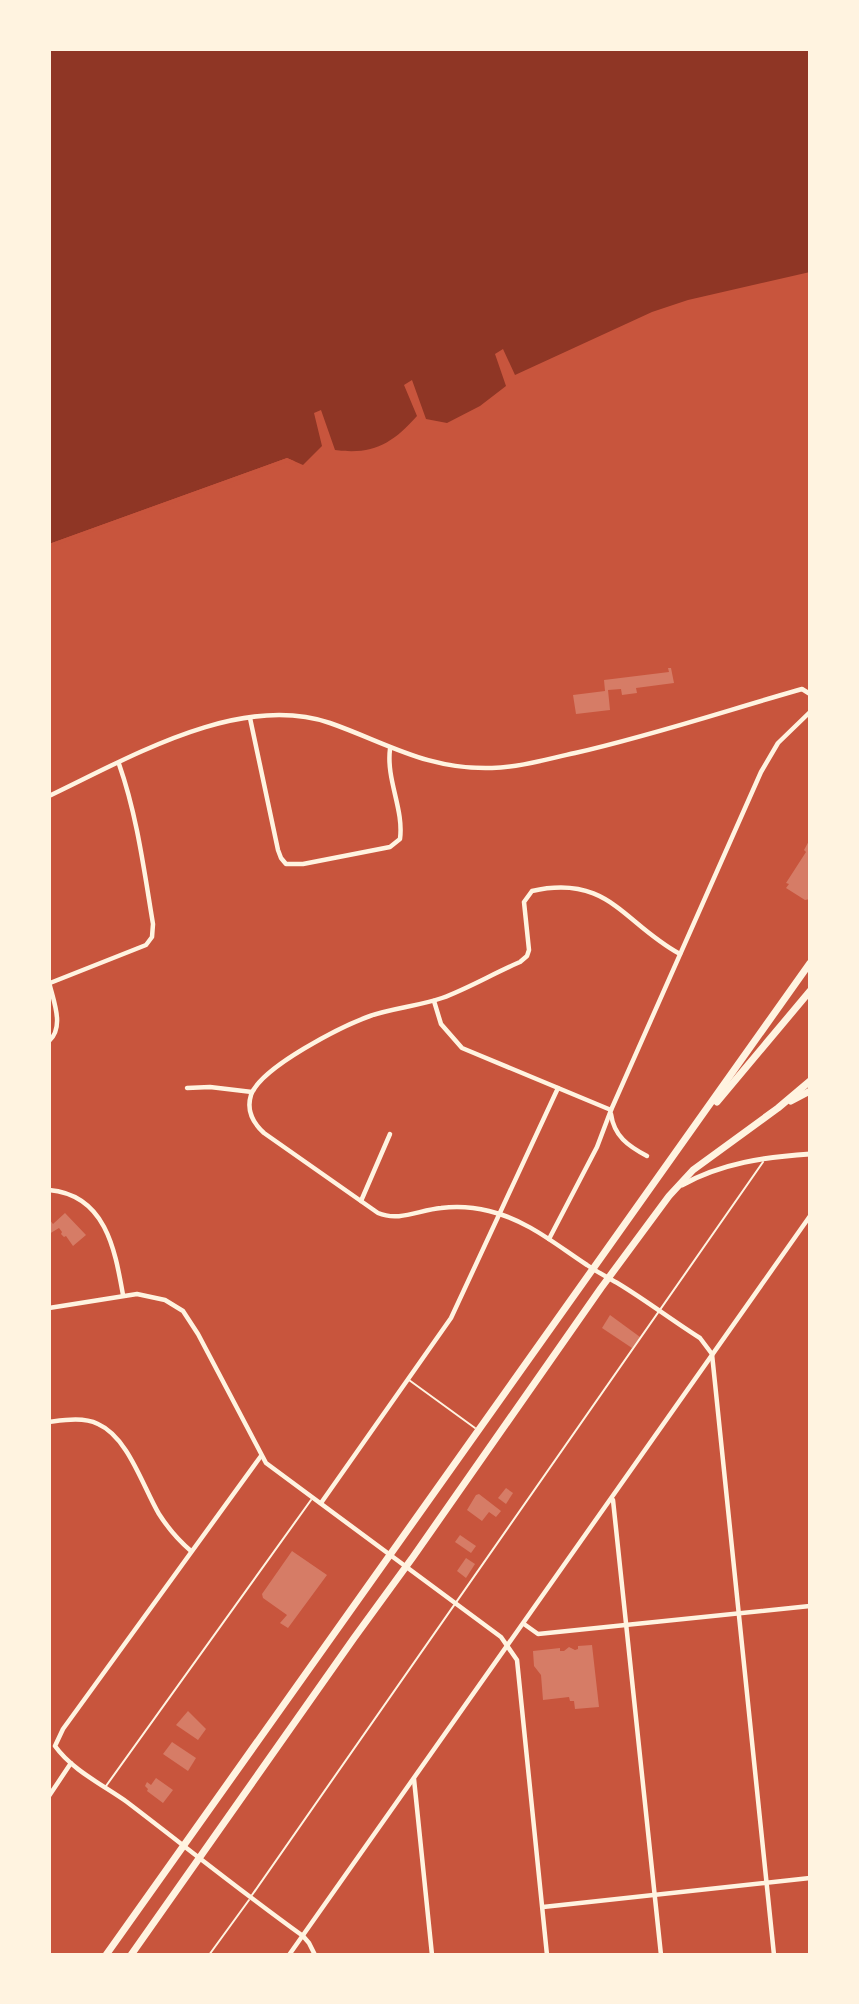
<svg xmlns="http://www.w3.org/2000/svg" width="859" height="2004" viewBox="0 0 859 2004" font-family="Spectral,serif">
  <rect width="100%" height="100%" fill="#c8553d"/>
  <path fill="#8f3625" d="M 49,49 L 810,49 L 810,272 L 688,300 L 652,312 L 515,375 L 503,349 L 495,354 L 506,386 L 480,406 L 447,423 L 426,419 L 412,380 L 404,385 L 417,416 C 392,444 373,455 335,450 L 321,410 L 314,413 L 322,446 L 303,465 L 287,458 L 49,544 Z"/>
  <path fill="#c8553d" d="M 287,458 L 294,461 L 298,466 L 287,462 L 49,547 L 49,544 Z"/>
  <g fill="#d67c66">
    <path d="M 668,668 L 671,668 L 674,683 L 636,688 L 637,693 L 622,695 L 621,689 L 608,690 L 610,710 L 576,714 L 573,695 L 605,691 L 604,680 L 669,672 Z"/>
    <path d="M 810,839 L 810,899 L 805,900 L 786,888 L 789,884 L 786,883 L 806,852 L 804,850 Z"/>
    <path d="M 65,1213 L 86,1235 L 73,1246 L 66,1236 L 64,1237 L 61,1234 L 62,1232 L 59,1228 L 49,1234 L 49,1219 L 53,1224 Z"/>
    <path d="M 610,1315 L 640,1337 L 632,1348 L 602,1328 Z"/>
    <path d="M 506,1488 L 513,1493 L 506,1504 L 498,1498 Z"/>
    <path d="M 479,1494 L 501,1511 L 496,1517 L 489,1512 L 482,1521 L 467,1510 L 476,1495 Z"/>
    <path d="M 460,1535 L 476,1546 L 471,1553 L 455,1542 Z"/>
    <path d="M 292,1551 L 327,1575 L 288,1628 L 280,1623 L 287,1615 L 263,1598 L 262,1594 Z"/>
    <path d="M 466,1558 L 475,1564 L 466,1578 L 457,1571 Z"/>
    <path d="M 592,1645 L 599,1707 L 575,1709 L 574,1701 L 570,1701 L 569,1697 L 543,1700 L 541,1675 L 534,1666 L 533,1651 L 560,1648 L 560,1651 L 564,1651 L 569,1647 L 575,1650 L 578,1649 L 578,1646 Z"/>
    <path d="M 188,1711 L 206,1729 L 198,1740 L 176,1725 Z"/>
    <path d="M 172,1742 L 196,1758 L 188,1771 L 163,1754 Z"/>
    <path d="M 156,1778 L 173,1790 L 163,1803 L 147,1791 L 148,1789 L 145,1786 L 147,1782 L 151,1785 Z"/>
  </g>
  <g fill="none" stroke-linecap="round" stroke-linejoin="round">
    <g stroke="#fff3e0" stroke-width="2">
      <path d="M 409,1380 L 475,1428"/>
      <path d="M 106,1786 L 311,1500"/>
      <path d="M 252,1895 L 763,1162"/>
      <path d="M 209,1955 L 249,1900"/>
    </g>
    <g stroke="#fff3e0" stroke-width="4.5">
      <path d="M 250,718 L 278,850 L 281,858 L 286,864 L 303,864 L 390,847 L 400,839 C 404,809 386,780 390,749"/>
      <path d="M 49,796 C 129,758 239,692 330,723 C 387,743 427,770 492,768 C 521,767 547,759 575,753 C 650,736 722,712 795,691 L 802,689 L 810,694"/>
      <path d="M 680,954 C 623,923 609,874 532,891 L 524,902 L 529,950 L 527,956 L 520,962 C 494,973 469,988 442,998 C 419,1006 393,1008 370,1016 C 342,1026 261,1067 251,1095 C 246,1111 253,1123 264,1133 L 378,1213 C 399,1222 419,1210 441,1208 C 457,1206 473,1207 489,1211 C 527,1220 555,1244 587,1265 C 597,1272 609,1278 619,1284 C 647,1301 673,1321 700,1338 L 712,1354 L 774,1955"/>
      <path d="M 50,983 L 146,945 L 152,937 L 153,924 C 144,870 137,815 119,764"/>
      <path d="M 434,1001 L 441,1024 L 462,1048 L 611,1110"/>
      <path d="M 49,1041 C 65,1027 53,1000 49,982"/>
      <path d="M 187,1088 L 210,1087 L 252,1092"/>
      <path d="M 611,1114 C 614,1136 628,1146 647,1156"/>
      <path d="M 49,1190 C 106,1195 115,1250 123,1295"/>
      <path d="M 361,1201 L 390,1134"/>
      <path d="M 549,1239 L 597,1147 L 611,1110 L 761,772 L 778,743 L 810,712"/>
      <path d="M 49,1308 L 137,1294 L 165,1300 L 183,1311 L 198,1334 L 266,1463 L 501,1637 L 517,1660 L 547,1955"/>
      <path d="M 49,1422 C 65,1420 83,1417 98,1424 C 128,1437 143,1487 159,1514 C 168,1528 178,1540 191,1551"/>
      <path d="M 261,1456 L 63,1729 L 55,1746 C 72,1770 103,1785 127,1802 C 186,1847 243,1893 303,1936 L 309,1943 L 315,1955"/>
      <path d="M 613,1500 L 661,1955"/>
      <path d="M 321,1503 L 451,1318 L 558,1088"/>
      <path d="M 524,1624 L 538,1634 L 810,1606"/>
      <path d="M 414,1779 L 432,1955"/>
      <path d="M 49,1796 L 71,1763"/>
      <path d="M 543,1907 L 810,1878"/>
      <path d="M 289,1955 L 810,1216"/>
    </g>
    <path stroke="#fff3e0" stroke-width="5" d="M 682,1185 C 722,1163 765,1157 810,1154"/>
    <g stroke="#fff3e0" stroke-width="7">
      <path d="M 791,1101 L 810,1091"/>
      <path d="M 717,1102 L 810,991"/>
      <path d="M 106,1955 L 810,963"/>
      <path d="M 131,1955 L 354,1638 L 413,1557 L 601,1288 L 669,1196 L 693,1170 L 778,1108 L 810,1081"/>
    </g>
  </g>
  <rect width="859" height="2004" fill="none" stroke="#fff3e0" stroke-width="102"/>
</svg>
